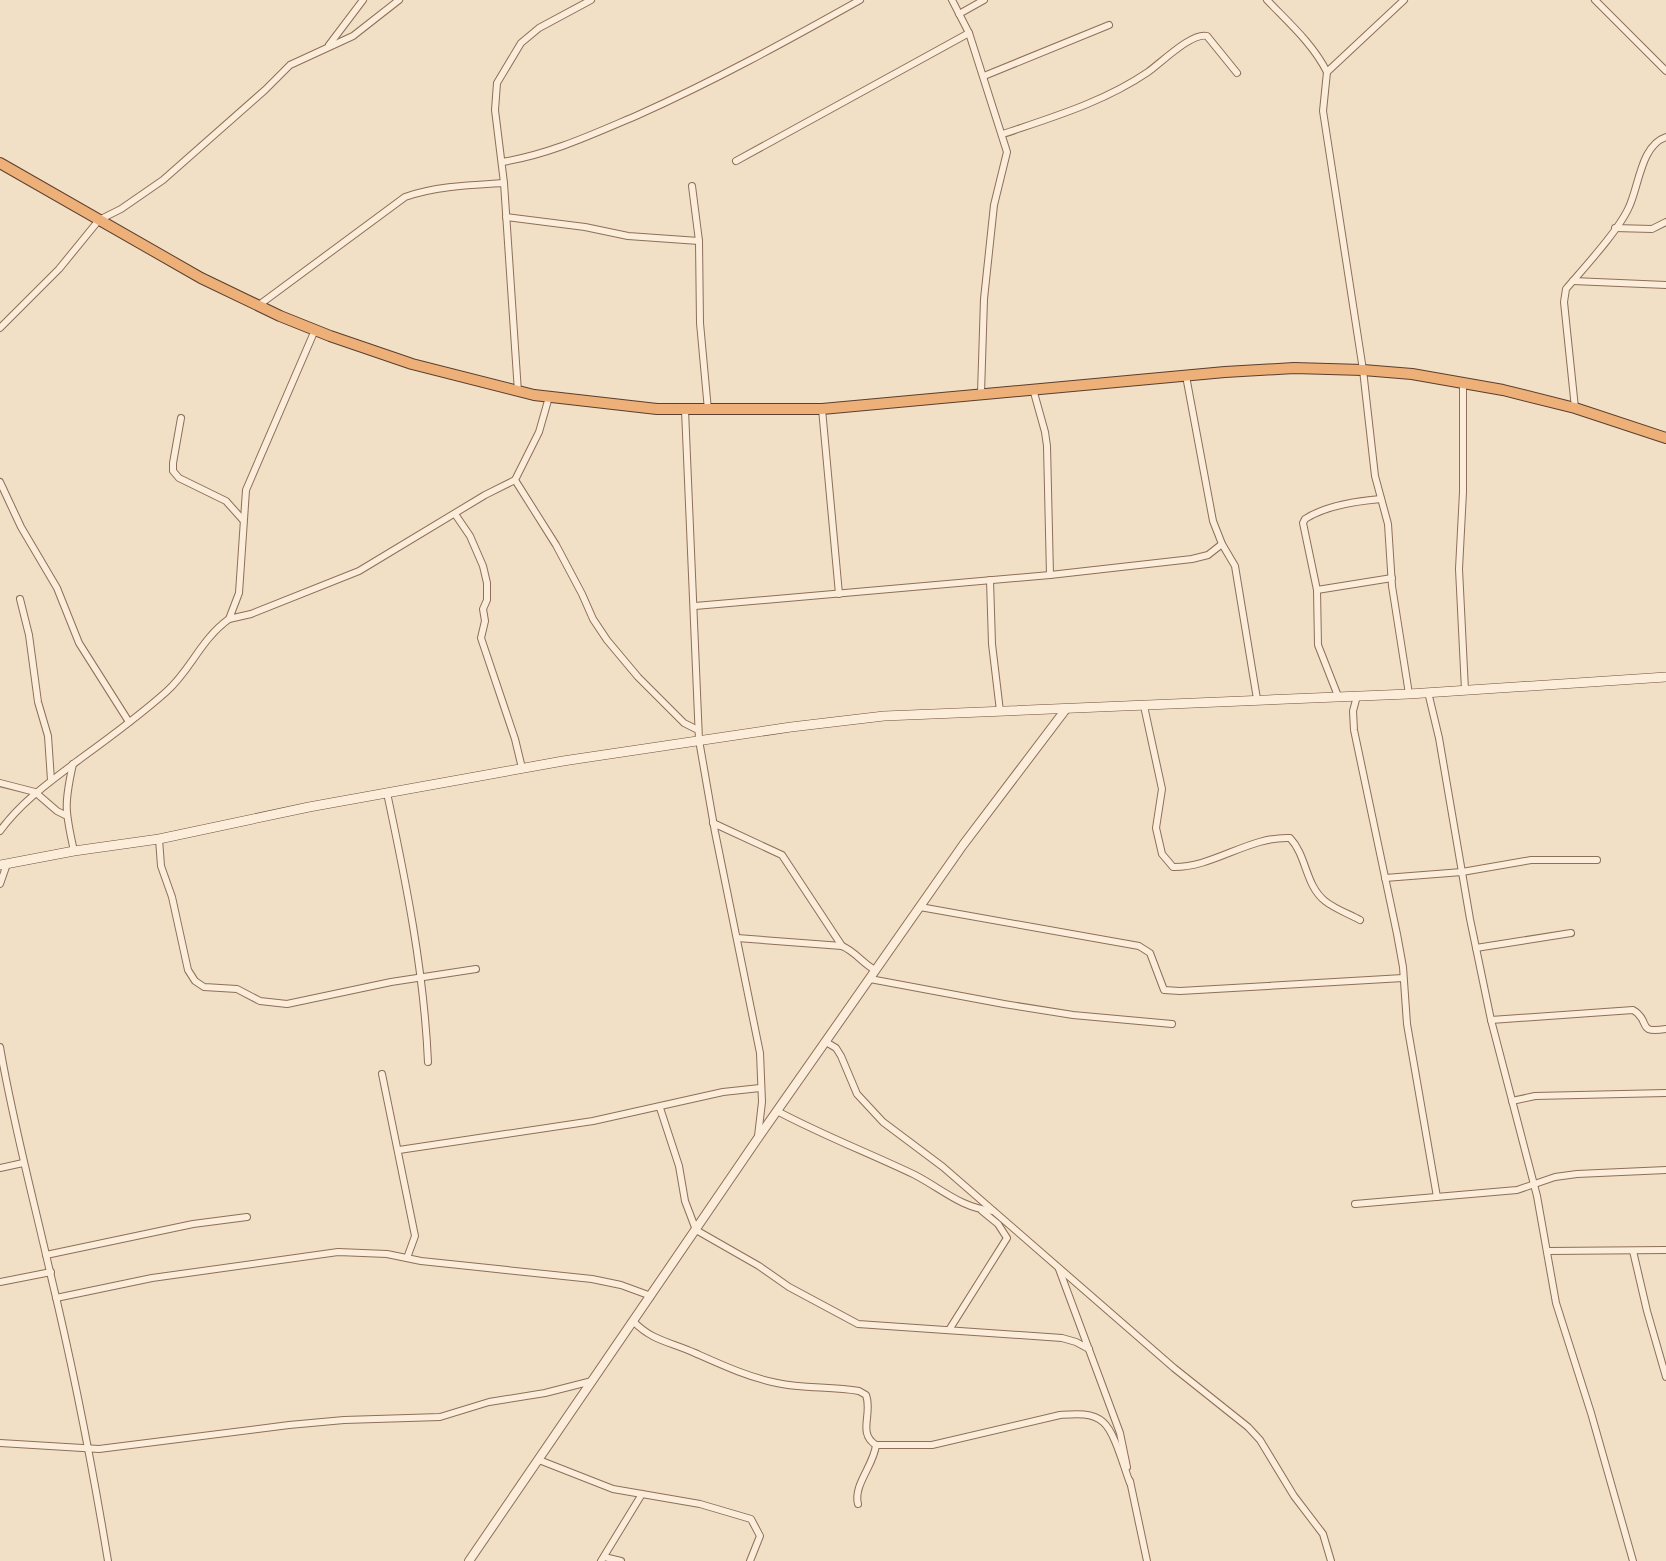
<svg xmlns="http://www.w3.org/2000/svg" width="1666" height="1561" viewBox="0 0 1666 1561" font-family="'Source Serif 4',serif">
  <rect width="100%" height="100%" fill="#f1dfc6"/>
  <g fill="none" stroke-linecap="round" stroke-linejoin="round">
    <defs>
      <g id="minor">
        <path d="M 952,0 L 969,33 L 1007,152 L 994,205 L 984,299 L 981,393"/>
        <path d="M 1267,0 C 1289,23 1313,44 1327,72"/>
        <path d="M 1404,0 L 1327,72 L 1323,111 L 1363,370 L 1375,476 L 1388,524 L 1392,586 L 1409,694"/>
        <path d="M 1595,0 L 1666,71"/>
        <path d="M 959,14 L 984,0"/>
        <path d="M 329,45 L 363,0"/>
        <path d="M 984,76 L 1109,25"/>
        <path d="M 1003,134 C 1053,117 1104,102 1148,72 C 1162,62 1192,32 1207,36 L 1237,73"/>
        <path d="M 736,161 L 969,33"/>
        <path d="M 502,162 C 551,154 593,134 638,115 C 714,81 787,41 860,0"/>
        <path d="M 504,183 L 495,110 L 497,83 L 521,43 L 539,28 L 591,0"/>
        <path d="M 692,186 L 699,241 L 700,323 L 708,410"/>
        <path d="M 506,217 L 585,227 L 628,236 L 699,241"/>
        <path d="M 1615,228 L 1652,229 L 1666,222"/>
        <path d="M 1573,281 L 1666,285"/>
        <path d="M 259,305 L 405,197 C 436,186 472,185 504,183 L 518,392"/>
        <path d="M 0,328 L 59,269 L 99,220 L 121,209 L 163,180 L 265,90 L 290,65 L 353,36 L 399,0"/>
        <path d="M 315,330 L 246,490 L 239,593 L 229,619 L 251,614 L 359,571 L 485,495 L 515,480"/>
        <path d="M 1186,376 L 1213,521 L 1222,544 L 1235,566 L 1257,699"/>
        <path d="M 1463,383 L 1463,492 L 1459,569 L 1465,690"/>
        <path d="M 1033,389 L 1045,432 L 1047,446 L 1050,575"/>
        <path d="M 549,397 L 539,432 L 515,480 L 556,545 L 582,594 L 593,619 L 607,640 L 638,677 L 684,723 L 698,730"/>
        <path d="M 1575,408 L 1564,302 L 1566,289 C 1583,269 1619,230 1629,207 C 1639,186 1641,145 1666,137"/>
        <path d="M 822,409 L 839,594"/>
        <path d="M 685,410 L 699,740 L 715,832 L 760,1053 L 762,1102 L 758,1136"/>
        <path d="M 181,418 L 173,463 L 173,471 L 179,478 L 226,501 L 243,520"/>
        <path d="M 0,482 L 21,527 L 57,588 L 79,643 L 129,722"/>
        <path d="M 455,514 L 470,536 L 483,566 L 487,583 L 487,600 L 483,609 L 485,621 L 481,638 L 515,739 L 522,768"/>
        <path d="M 990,580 L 992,644 L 1000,711"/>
        <path d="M 1317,590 L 1392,578"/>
        <path d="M 20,599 L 29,635 L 38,702 L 48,736 L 51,780"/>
        <path d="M 695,606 L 1050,575 L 1192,559 L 1208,555 L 1222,544"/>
        <path d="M 1428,692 L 1439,738 L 1470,919 L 1491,1020 L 1537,1196 L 1556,1303 L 1591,1413 L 1633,1561"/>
        <path d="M 1338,696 L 1318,645 L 1317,590 L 1303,523 L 1305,519 C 1325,506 1357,501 1381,499"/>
        <path d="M 1357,696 L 1353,711 L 1354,730 L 1397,934 L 1403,967 L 1407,1024 L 1437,1197"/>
        <path d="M 1144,706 L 1162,789 L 1156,828 L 1162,854 L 1173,867 C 1213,868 1249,836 1290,838 C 1307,856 1305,885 1325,901 C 1335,909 1349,914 1360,920"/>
        <path d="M 73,764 C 64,804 65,811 74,851"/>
        <path d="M 0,783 L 35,792 L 57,811 L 65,815"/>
        <path d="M 387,793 C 406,882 424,971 428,1062"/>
        <path d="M 713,823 L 782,855 L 842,946"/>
        <path d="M 0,831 C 22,801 51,781 80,759 C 109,738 139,716 166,692 C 191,670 200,640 229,619"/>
        <path d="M 159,839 L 161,866 L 172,897 L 188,970 L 195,981 L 204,987 L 237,989 L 260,1001 L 287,1004 L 391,982 L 476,969"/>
        <path d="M 1385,878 L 1462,872 L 1531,860 L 1597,860"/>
        <path d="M 0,884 L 7,864"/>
        <path d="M 920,907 L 1139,946 L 1150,953 L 1164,990 L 1180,991 L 1403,978"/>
        <path d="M 737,938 L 842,946 C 856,952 862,963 875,970"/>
        <path d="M 1476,948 L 1571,933"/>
        <path d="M 870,979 L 1004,1004 L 1073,1015 L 1172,1024"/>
        <path d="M 1491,1020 L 1633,1010 C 1652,1021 1635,1034 1666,1029"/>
        <path d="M 826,1042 L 836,1048 L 841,1056 L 857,1094 L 883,1122 L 943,1167 L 1174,1368 L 1248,1427 L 1260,1440 L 1294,1496 L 1323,1534 L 1331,1561"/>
        <path d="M 0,1047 C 13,1123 33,1197 50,1272 C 73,1367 92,1464 108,1561"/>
        <path d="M 382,1074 L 415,1236 L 407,1258"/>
        <path d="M 1512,1101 L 1535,1096 L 1666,1093"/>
        <path d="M 660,1108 L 679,1166 L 685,1201 L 696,1230 L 759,1266 L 789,1287 L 858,1324 L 1062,1338 L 1076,1342 L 1089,1349"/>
        <path d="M 777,1111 C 822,1135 869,1153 915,1175 C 942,1189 961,1208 993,1211"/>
        <path d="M 399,1150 L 593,1121 L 723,1092 L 760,1088"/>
        <path d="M 0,1168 L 23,1163"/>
        <path d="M 1355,1204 L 1517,1190 L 1555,1177 L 1577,1174 L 1666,1170"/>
        <path d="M 1548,1251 L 1666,1250"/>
        <path d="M 1633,1251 L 1647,1311 L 1666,1377"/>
        <path d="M 46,1255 L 193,1224 L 247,1217"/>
        <path d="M 1059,1269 L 1120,1433 L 1127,1467"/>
        <path d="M 0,1282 L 51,1272"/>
        <path d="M 56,1298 L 152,1278 L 338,1252 L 387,1254 L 421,1261 L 592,1279 L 621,1285 L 651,1296"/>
        <path d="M 633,1321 C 652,1341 671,1342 695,1353 C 722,1365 748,1377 777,1383 C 804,1389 832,1386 859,1391 L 866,1395 C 873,1414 857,1433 876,1445 L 932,1445 L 1060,1415 C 1074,1414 1092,1412 1103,1422 C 1115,1432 1124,1468 1130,1483"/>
        <path d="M 949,1330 L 1007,1238 L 998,1224 L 982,1211"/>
        <path d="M 0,1443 L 99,1449 L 289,1425 L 344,1420 L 440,1417 L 489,1402 L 545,1393 L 592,1381"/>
        <path d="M 539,1460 L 613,1489 L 700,1504 L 751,1519 L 760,1536 L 750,1561"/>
        <path d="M 1130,1481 L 1147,1561"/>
        <path d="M 858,1504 C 853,1485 874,1465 876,1445"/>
        <path d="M 604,1557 L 621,1561"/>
        <path d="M 601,1561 L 642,1494"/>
      </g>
      <path id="tertiary" d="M 469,1561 L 758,1138 L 963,845 L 1066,709"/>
      <path id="secondary" d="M 0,865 L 74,851 L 159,839 L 309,807 L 563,761 L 791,727 L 884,716 L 1409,694 L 1666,677"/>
      <path id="trunk" d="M 0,163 L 201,278 L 280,316 L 330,336 L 412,364 L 534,395 L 657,409 L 822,409 L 1225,372 L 1294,368 L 1363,370 L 1412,374 L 1503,390 L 1575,408 L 1666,438"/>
    </defs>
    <use href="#minor" stroke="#8d6f5a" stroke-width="8"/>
    <use href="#tertiary" stroke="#8d6f5a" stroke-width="10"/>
    <use href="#secondary" stroke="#6f503d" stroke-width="10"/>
    <use href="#trunk" stroke="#5b3e2e" stroke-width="12"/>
    <use href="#minor" stroke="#fbedda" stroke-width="6"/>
    <use href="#tertiary" stroke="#fbedda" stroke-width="8"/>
    <use href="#secondary" stroke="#fbedda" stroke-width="9"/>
    <use href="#trunk" stroke="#ecb078" stroke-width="10"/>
  </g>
</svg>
